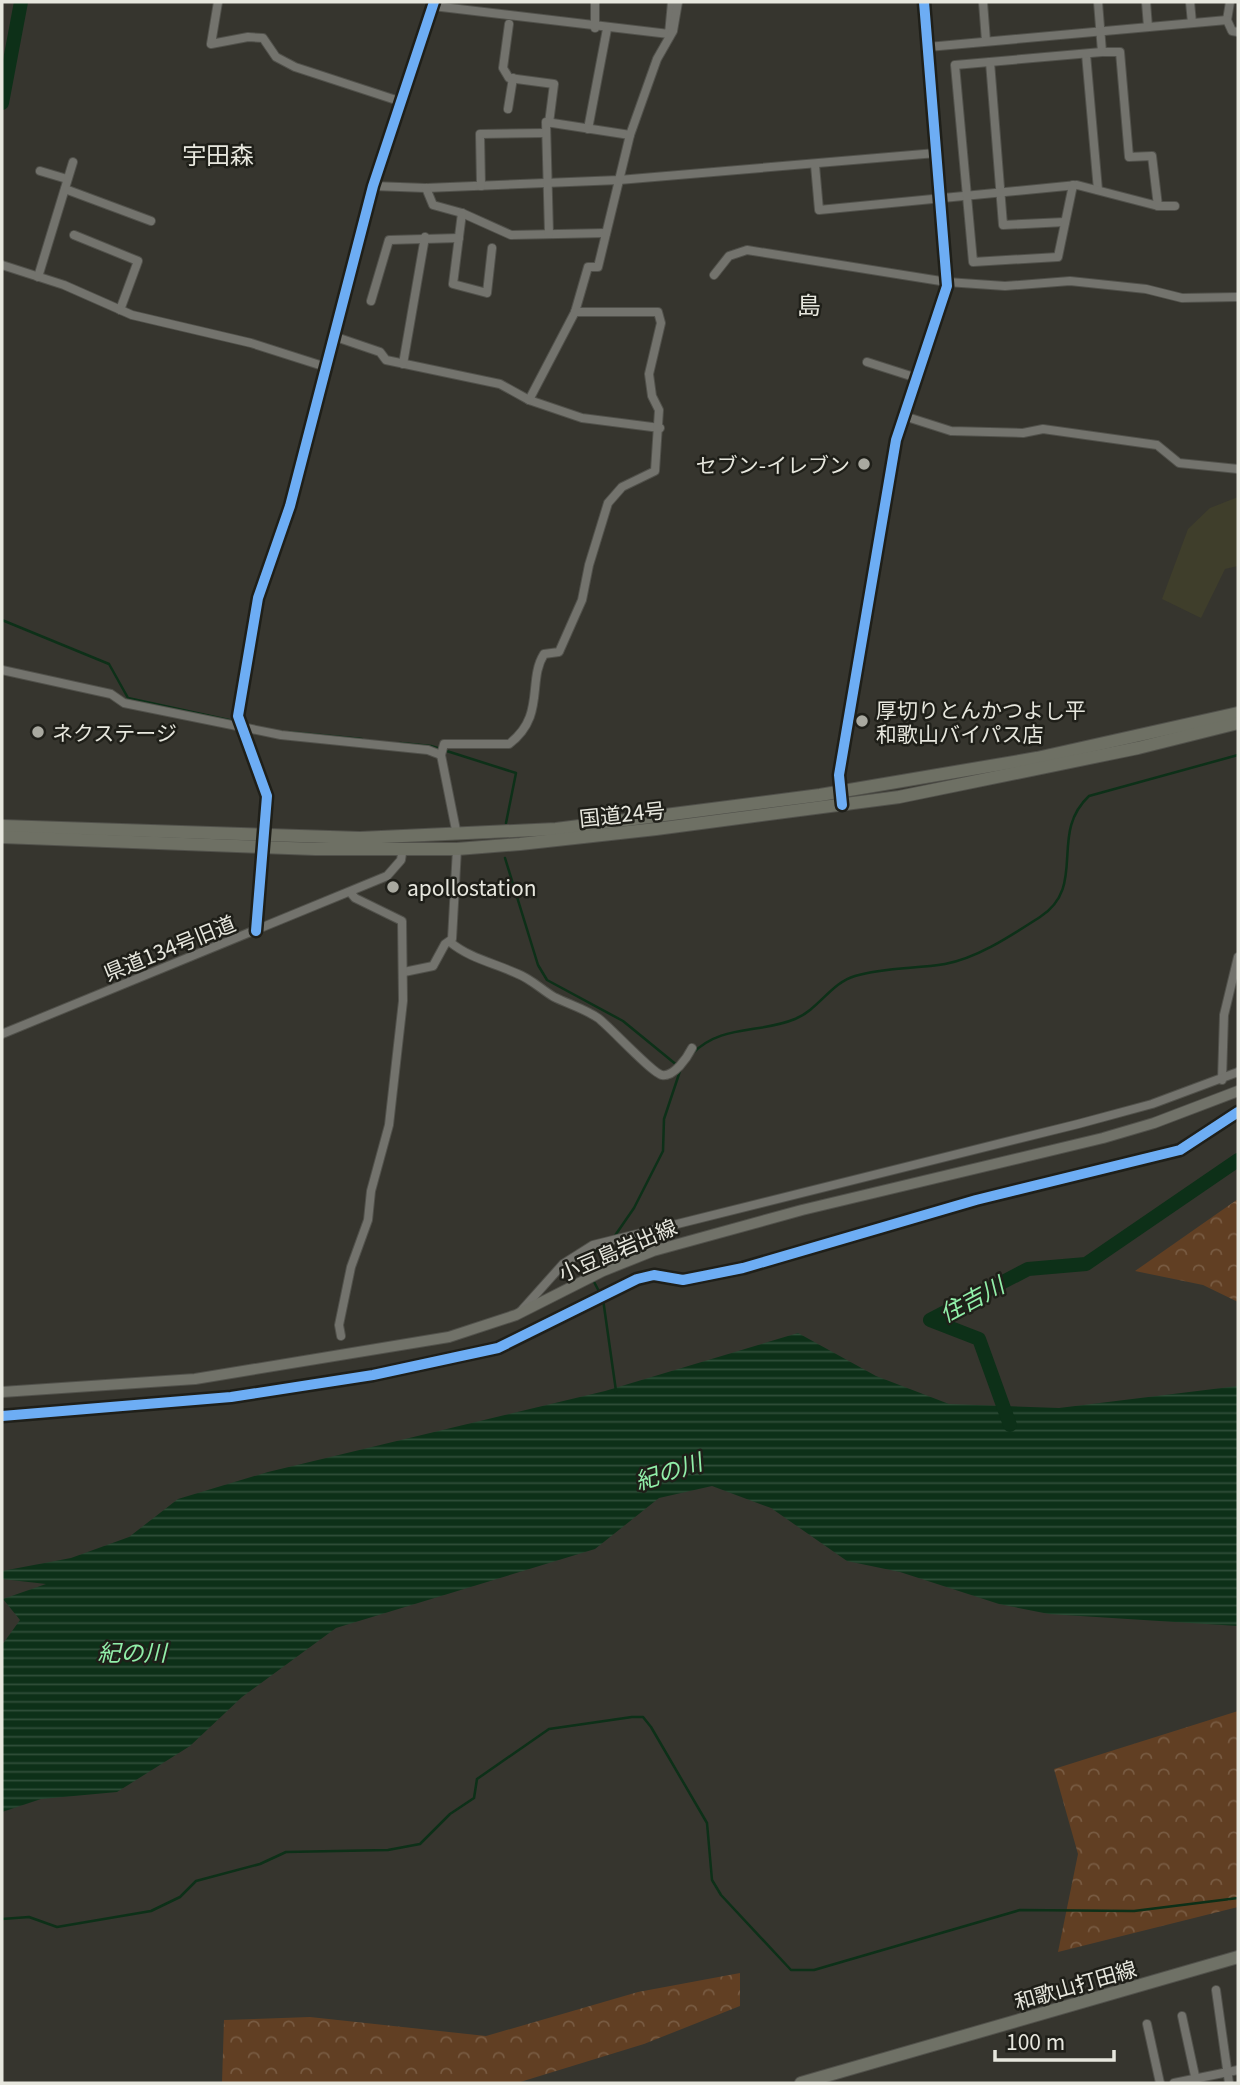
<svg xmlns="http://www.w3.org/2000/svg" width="1240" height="2085" viewBox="0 0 1240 2085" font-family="Georgia,'Noto Sans JP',serif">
  <defs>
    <pattern id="forest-crowns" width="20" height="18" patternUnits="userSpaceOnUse" patternTransform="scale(1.75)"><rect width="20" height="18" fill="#613f23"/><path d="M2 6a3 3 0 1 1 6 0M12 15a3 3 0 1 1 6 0" fill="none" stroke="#785b42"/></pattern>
    <pattern id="water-rules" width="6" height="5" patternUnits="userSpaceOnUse" patternTransform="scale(1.75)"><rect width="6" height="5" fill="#0d3018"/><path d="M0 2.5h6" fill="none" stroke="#304e39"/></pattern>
  </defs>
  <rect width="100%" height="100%" fill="#36352e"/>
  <path fill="#3f3e2b" d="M 1238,497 L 1238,566 L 1225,569 L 1201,618 L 1162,599 L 1188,529 L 1210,508 Z"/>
  <g fill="url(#forest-crowns)">
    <path d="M 1238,1199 L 1238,1302 L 1203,1285 L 1135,1271 Z"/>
    <path d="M 1238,1711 L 1238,1907 L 1058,1952 L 1078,1854 L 1054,1769 Z"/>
    <path d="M 740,1973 L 740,2006 L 644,2044 L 517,2083 L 222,2083 L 224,2020 L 310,2017 L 486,2036 L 638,1992 Z"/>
  </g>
  <path fill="url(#water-rules)" d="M 798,1333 L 876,1376 L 949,1404 L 1059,1408 L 1238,1386 L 1238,1626 L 1049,1614 L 999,1604 L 900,1572 L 847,1561 L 771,1508 L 712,1486 L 659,1498 L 595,1549 L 336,1628 L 242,1697 L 190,1746 L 117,1792 L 41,1799 L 2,1812 L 2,1645 L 20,1620 L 3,1599 L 46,1584 L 2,1579 L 2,1571 L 71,1558 L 129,1537 L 178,1499 L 268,1472 L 605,1391 Z"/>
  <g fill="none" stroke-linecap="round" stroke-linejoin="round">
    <g stroke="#0d3018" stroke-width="2.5">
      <path d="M 2,620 L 109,664 L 128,698 L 238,722"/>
      <path d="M 289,732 L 362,739"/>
      <path d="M 400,743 L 431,746 L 516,773 L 506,823"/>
      <path d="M 505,858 L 538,965 L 547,980 L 623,1021 L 678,1066"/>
      <path d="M 692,1054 C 721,1024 759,1034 795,1019 C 819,1009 831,983 855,976 C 885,967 915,969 945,964 C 978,958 1012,935 1040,917 C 1088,886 1048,834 1089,796 L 1238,755"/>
      <path d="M 614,1237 L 634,1208 L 663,1151 L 664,1119 L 680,1071"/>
      <path d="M 590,1272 L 584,1261 L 587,1255 L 608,1245"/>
      <path d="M 592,1278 L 603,1299 L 616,1391"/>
      <path d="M 2,1919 L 29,1917 L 57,1927 L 151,1911 L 180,1897 L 196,1881 L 260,1864 L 286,1852 L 388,1850 L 420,1844 L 450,1814 L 474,1798 L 477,1779 L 549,1729 L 632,1717 L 643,1717 L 651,1727 L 707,1823 L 712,1880 L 721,1895 L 791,1970 L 814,1970 L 1020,1910 L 1134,1911 L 1238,1898"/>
    </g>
    <g stroke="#0d3018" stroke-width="14">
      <path d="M 2,103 L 21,2"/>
      <path d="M 1010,1425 L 979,1339 L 930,1320 L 1028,1269 L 1086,1264 L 1238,1160"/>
    </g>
    <defs>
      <g id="minor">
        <path d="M 218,2 L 211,44 L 248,37 L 263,38 L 276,57 L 295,67 L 402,102"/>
        <path d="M 595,2 L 595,28"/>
        <path d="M 983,2 L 986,41"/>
        <path d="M 1098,2 L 1102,52 L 1120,52 L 1129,157 L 1152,156 L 1158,206"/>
        <path d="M 1146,2 L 1148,27"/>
        <path d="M 1190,2 L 1192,23"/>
        <path d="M 1230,2 L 1227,20 L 1232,31 L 1238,32"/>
        <path d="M 433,6 L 669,34 L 672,2"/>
        <path d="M 509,24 L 503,68 L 509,78 L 554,84 L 549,123"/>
        <path d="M 928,47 L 1227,20"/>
        <path d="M 1086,54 L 1098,190"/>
        <path d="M 990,62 L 1003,225 L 1065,222"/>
        <path d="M 508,109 L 513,78"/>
        <path d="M 588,129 L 607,29"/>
        <path d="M 815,165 L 819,210 L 1077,185 L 1158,206 L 1175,206"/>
        <path d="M 40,171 L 67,179"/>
        <path d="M 1073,185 L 1058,257 L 973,262 L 955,65 L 1102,52"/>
        <path d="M 373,186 L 426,188 L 619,180 L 936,153"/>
        <path d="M 481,186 L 480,134 L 546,133"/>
        <path d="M 426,188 L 433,205 L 462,213 L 511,235 L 606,233"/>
        <path d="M 65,189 L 151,221"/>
        <path d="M 462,213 L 453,284 L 487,293 L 492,248"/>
        <path d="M 549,234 L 546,122 L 630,135"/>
        <path d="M 74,235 L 138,261 L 120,310"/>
        <path d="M 2,265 L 64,285 L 132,315 L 251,343 L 326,367"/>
        <path d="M 714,275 L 729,256 L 747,250 L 947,282 L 1005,286 L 1070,281 L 1146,289 L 1182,298 L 1238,297"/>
        <path d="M 38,277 L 73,162"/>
        <path d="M 371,301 L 389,240 L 459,238"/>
        <path d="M 336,337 L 380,352 L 386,360 L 500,384 L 529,400 L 582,418 L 660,428"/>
        <path d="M 867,362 L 917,378"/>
        <path d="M 403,364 L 425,237"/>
        <path d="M 529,400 L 575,312 L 588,267 L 598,267 L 630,135 L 657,59 L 673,31 L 678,2"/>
        <path d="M 904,416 L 951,431 L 1023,433 L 1043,429 L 1157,445 L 1179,463 L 1238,469"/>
        <path d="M 2,670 L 111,694 L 124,703 L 281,735 L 428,750 L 441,755"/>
        <path d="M 457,835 L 441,755 L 444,744 L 509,744 C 546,716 527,681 544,654 L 559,652 L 582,600 L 589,565 L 608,503 L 622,487 L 655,471 L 659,410 L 652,396 L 649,374 L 661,323 L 658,312 L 575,312"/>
        <path d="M 256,931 L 267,796 L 238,716 L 258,598 L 290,506 L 373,186 L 434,2"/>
        <path d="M 450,942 C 469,958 494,963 518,974 C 531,979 542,990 554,997 C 568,1004 585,1009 598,1018 C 608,1025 653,1074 662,1075 C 674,1077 687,1058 692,1048"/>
        <path d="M 404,972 L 433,966 L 445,944 L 452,939 L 457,849"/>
        <path d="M 2,1034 L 387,876 L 401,860 L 403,847"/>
        <path d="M 1222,1080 L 1224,1015 L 1238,957"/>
        <path d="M 521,1311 L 563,1264 L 593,1245 L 1078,1124 L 1152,1104 L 1238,1072"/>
        <path d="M 341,1336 L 339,1325 L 351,1267 L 368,1220 L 371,1191 L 389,1125 L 403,1001 L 402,921 L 355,898 L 350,892"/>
        <path d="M 1216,1990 L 1229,2083"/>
        <path d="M 1182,2016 L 1195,2076"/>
        <path d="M 1147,2024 L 1160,2083"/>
        <path d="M 1174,2083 L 1238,2070"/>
      </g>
      <path id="tertiary" d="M 841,795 L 839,775 L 896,440 L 947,286 L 924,2"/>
      <path id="secondary" d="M 2,1392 L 195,1379 L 449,1337 L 516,1315 L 603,1271 L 653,1251 L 802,1210 L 1103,1138 L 1154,1123 L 1238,1091"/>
      <path id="primary" d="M 801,2083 L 1238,1957"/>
      <g id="trunk">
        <path d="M 2,826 L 360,838 L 556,829 L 820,795 L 1037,758 L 1238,713"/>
        <path d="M 2,837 L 315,849 L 457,849 L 520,844 L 656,829 L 899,797 L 1138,748 L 1238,723"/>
      </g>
    </defs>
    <use href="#minor" stroke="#51514b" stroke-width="10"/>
    <use href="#tertiary" stroke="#51514b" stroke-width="11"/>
    <use href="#secondary" stroke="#51514b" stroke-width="12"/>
    <use href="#primary" stroke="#51514b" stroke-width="14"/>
    <use href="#trunk" stroke="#51514b" stroke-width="14"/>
    <use href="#minor" stroke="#73736d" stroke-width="8"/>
    <use href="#tertiary" stroke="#73736d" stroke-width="10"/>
    <use href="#secondary" stroke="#717269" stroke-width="10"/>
    <use href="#primary" stroke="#6f7166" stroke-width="12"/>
    <use href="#trunk" stroke="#6e7064" stroke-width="12"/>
    <defs>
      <g id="cycleway">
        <path d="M 842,805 L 839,775 L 896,440 L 947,286 L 924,2"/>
        <path d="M 256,931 L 267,796 L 238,716 L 258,598 L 290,506 L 373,186 L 434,2"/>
        <path d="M 2,1416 L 231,1397 L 373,1375 L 498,1348 L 637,1279 L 654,1275 L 683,1280 L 743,1268 L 976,1200 L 1180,1150 L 1238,1112"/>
      </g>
    </defs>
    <use href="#cycleway" stroke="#1f1f19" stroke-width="15"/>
    <use href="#cycleway" stroke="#6dadf4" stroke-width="10"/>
  </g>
  <g fill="#a9a9a0" stroke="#1f1f19" stroke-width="2.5">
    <circle cx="864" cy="464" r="7"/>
    <circle cx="862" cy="721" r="7"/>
    <circle cx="38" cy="732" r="7"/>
    <circle cx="393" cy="887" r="7"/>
  </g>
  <g text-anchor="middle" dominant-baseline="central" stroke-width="5" stroke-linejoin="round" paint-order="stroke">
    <g font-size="21" fill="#e7e7de" stroke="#1f1f19" text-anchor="start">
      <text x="850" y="464" text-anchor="end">セブン-イレブン</text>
      <text x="876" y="709">厚切りとんかつよし平<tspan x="876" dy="24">和歌山バイパス店</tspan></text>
      <text x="52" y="732">ネクステージ</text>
      <text x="407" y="887">apollostation</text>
    </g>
    <g font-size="21" fill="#e7e7de" stroke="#1f1f19">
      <text transform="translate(622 813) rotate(-6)">国道24号</text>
      <text transform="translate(169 947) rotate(-22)">県道134号旧道</text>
      <text transform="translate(617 1249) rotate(-23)">小豆島岩出線</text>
      <text transform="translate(1075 1984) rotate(-16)">和歌山打田線</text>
    </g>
    <g font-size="23" font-style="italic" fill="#91efa9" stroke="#1f1f19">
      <text transform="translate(971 1298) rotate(-28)">住吉川</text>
      <text transform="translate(668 1470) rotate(-18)">紀の川</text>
      <text x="132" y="1651">紀の川</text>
    </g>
    <g font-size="24" fill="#e7e7de" stroke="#1f1f19">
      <text x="218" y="153">宇田森</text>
      <text x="809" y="303">島</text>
    </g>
  </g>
  <rect width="1240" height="2085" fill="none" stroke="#e7e7de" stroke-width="7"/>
  <path d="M995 2050v10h119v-10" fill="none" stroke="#e7e7de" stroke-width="3.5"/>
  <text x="1006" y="2050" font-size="21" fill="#e7e7de" stroke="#1f1f19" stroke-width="5" paint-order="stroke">100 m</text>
</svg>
